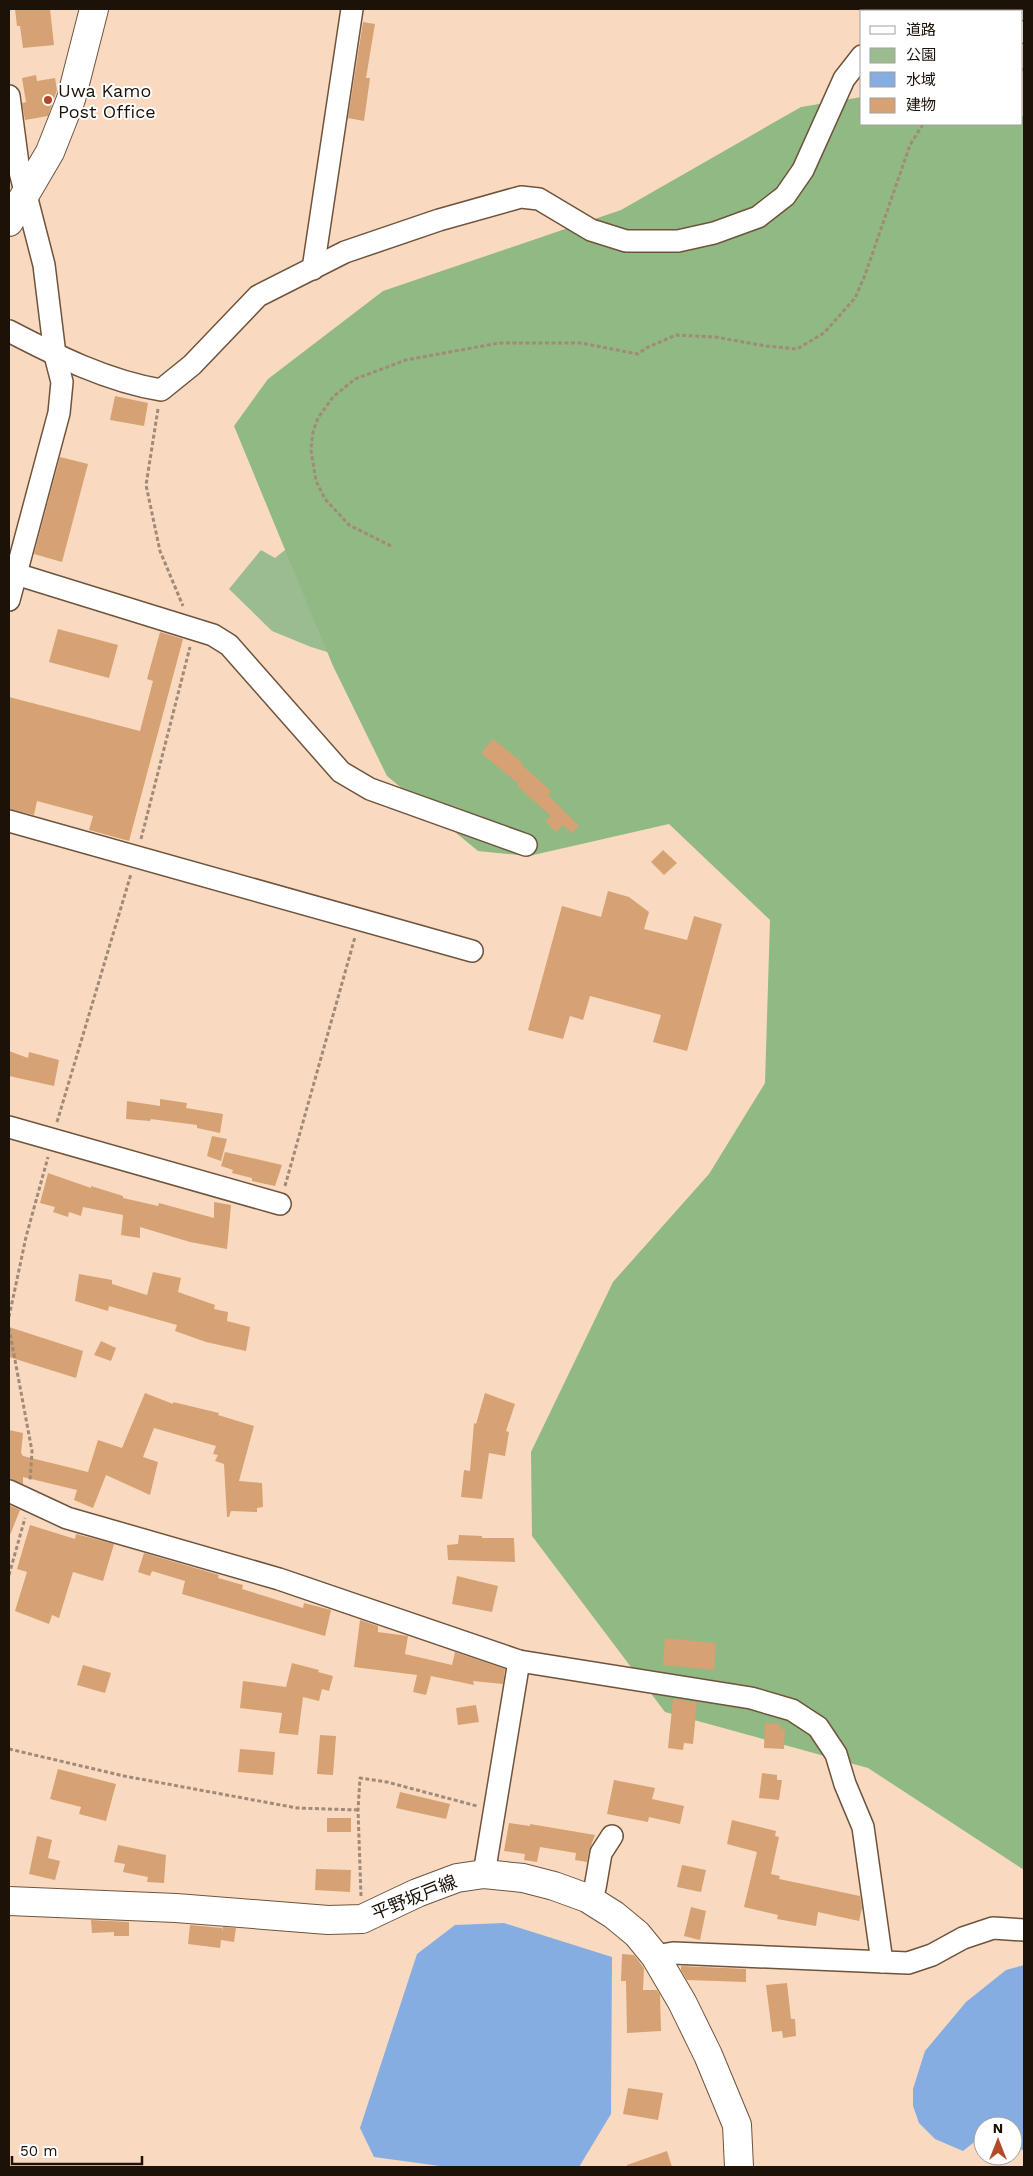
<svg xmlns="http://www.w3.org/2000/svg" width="1033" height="2176" viewBox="0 0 1033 2176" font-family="'Work Sans','Noto Sans JP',sans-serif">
  <rect width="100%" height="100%" fill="#f9dac0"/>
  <path fill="#9bbc90" d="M 295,542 L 366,664 L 311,647 L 272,631 L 229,589 L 261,550 L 275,558 Z"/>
  <path fill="#91b983" d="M 862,97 L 862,124 L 1022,124 L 1022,116 L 1024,116 L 1024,1870 L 868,1768 L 665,1712 L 532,1536 L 531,1452 L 613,1282 L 709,1174 L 765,1083 L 770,920 L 669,824 L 529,856 L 478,851 L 387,776 L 333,666 L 234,426 L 268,379 L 383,291 L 621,210 L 801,107 Z"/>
  <g fill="#85ade1">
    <path d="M 504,1923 L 612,1957 L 611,2114 L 579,2167 L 447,2167 L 374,2157 L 360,2128 L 417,1954 L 455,1925 Z"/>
    <path d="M 1024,1965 L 1024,2151 L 1013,2144 L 1013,2126 L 983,2126 L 983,2135 L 963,2151 L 935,2139 L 919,2123 L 913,2106 L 913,2089 L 925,2051 L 966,2002 L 1006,1970 Z"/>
  </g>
  <g fill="#d6a173">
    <path d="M 15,9 L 50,9 L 54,45 L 23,48 L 20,26 L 17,26 Z"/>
    <path d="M 363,22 L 375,24 L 366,78 L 370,78 L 364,121 L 348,118 Z"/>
    <path d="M 36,75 L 37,81 L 55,78 L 57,90 L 48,116 L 25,120 L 22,103 L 26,102 L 22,78 Z"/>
    <path d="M 115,396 L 148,403 L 144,426 L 110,420 Z"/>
    <path d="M 60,457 L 88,464 L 62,562 L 34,554 Z"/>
    <path d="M 58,629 L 118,645 L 109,678 L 49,662 Z"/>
    <path d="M 160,632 L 183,639 L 129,841 L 89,830 L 93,816 L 37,801 L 34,815 L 9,809 L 9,697 L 140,731 L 153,681 L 147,679 Z"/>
    <path d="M 493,739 L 522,762 L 521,764 L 551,791 L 548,795 L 579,826 L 572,833 L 563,825 L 556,832 L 545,821 L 551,816 L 517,786 L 519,784 L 481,753 Z"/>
    <path d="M 663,850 L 677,863 L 664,875 L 651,862 Z"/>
    <path d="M 608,891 L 629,897 L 649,912 L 644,929 L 687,940 L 694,916 L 722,924 L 687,1051 L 653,1042 L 661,1015 L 590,996 L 583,1020 L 570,1016 L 563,1039 L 528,1030 L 562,906 L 601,917 Z"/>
    <path d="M 9,1051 L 28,1058 L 29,1052 L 59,1060 L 54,1086 L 9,1076 Z"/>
    <path d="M 160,1099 L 187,1103 L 186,1108 L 223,1114 L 220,1133 L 197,1128 L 197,1125 L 151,1119 L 150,1121 L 126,1119 L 127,1101 L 160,1106 Z"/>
    <path d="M 212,1136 L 227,1139 L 221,1161 L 207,1156 Z"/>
    <path d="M 225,1152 L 282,1165 L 275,1186 L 252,1181 L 252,1178 L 232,1173 L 233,1170 L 221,1166 Z"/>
    <path d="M 48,1173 L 91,1188 L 91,1186 L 123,1196 L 123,1198 L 158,1206 L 159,1203 L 214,1218 L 214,1202 L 231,1205 L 227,1249 L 190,1242 L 140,1227 L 140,1238 L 121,1235 L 123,1215 L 83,1207 L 81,1216 L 69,1212 L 68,1217 L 53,1212 L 55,1207 L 40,1203 Z"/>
    <path d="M 153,1272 L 181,1278 L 178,1292 L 215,1305 L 214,1309 L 228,1312 L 227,1321 L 250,1327 L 246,1351 L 206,1342 L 175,1331 L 177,1325 L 109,1306 L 108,1311 L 75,1301 L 79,1274 L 112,1280 L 112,1284 L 147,1295 Z"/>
    <path d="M 9,1327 L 83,1351 L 76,1378 L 9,1357 Z"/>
    <path d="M 101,1341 L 116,1348 L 111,1361 L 94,1355 Z"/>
    <path d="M 145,1393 L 173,1404 L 173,1402 L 219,1413 L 218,1415 L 254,1426 L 239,1481 L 262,1483 L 263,1507 L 257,1508 L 257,1512 L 231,1511 L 229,1517 L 227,1517 L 224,1464 L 215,1461 L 218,1455 L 213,1454 L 216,1446 L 154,1428 L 143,1457 L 158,1462 L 150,1495 L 106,1475 L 93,1508 L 74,1500 L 77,1490 L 23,1477 L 23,1484 L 9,1479 L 9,1430 L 23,1433 L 21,1453 L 23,1456 L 88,1472 L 98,1440 L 122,1448 Z"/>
    <path d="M 485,1393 L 515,1404 L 506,1431 L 509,1432 L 505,1456 L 489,1453 L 482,1499 L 461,1497 L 464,1470 L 470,1471 L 474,1423 L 476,1424 Z"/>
    <path d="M 9,1505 L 20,1510 L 10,1535 L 9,1535 Z"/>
    <path d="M 30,1525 L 75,1539 L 76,1534 L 114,1544 L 103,1581 L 73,1572 L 59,1618 L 52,1615 L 49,1624 L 15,1611 L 27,1572 L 17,1569 Z"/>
    <path d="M 459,1535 L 482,1536 L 482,1538 L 514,1538 L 515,1562 L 448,1560 L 447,1545 L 458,1544 Z"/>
    <path d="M 144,1553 L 219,1575 L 218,1578 L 243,1585 L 242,1589 L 303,1608 L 304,1603 L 331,1610 L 325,1636 L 182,1594 L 185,1581 L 152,1571 L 150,1576 L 138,1572 Z"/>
    <path d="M 457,1576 L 498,1586 L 492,1612 L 452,1604 Z"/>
    <path d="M 360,1620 L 378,1626 L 378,1632 L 408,1636 L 405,1654 L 452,1665 L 455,1652 L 505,1669 L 503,1684 L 473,1681 L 474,1685 L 431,1676 L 426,1695 L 413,1692 L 417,1675 L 354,1667 Z"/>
    <path d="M 665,1638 L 716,1643 L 714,1670 L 663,1665 Z"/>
    <path d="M 292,1663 L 319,1670 L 318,1672 L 333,1676 L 329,1691 L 322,1689 L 319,1701 L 303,1697 L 298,1735 L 279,1733 L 282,1713 L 240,1708 L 243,1681 L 286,1687 Z"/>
    <path d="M 83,1665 L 111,1673 L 105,1693 L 77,1685 Z"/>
    <path d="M 673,1699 L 697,1702 L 693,1744 L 684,1743 L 683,1750 L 668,1748 Z"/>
    <path d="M 476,1705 L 479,1722 L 458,1725 L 456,1708 Z"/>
    <path d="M 765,1723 L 781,1724 L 780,1729 L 785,1729 L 784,1749 L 764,1748 Z"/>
    <path d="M 320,1735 L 336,1736 L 333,1775 L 317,1774 Z"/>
    <path d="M 240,1749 L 275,1752 L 273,1775 L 238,1772 Z"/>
    <path d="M 58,1769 L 116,1784 L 106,1821 L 79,1814 L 81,1807 L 50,1799 Z"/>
    <path d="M 762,1773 L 777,1775 L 777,1780 L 782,1780 L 779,1800 L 759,1798 Z"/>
    <path d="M 614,1780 L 655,1788 L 652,1799 L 684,1806 L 680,1824 L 649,1817 L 648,1822 L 607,1814 Z"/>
    <path d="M 400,1792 L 450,1804 L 446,1819 L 396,1808 Z"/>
    <rect x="327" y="1818" width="24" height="14"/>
    <path d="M 732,1820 L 776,1831 L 775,1836 L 779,1837 L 771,1874 L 780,1876 L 779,1879 L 860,1896 L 862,1908 L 859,1921 L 818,1912 L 816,1926 L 777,1919 L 778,1915 L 744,1907 L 757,1852 L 727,1844 Z"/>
    <path d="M 509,1823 L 530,1826 L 530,1824 L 595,1835 L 589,1851 L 587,1862 L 575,1860 L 576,1853 L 540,1847 L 537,1862 L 524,1860 L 525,1854 L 504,1851 Z"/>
    <path d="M 37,1836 L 52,1840 L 48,1858 L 60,1861 L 55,1880 L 29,1874 Z"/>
    <path d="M 118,1845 L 166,1855 L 164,1883 L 147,1882 L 148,1877 L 123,1872 L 125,1864 L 114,1862 Z"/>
    <path d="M 682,1865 L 706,1870 L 701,1892 L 677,1887 Z"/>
    <path d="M 316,1869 L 351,1870 L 350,1892 L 315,1890 Z"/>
    <path d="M 691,1907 L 706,1911 L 700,1940 L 684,1936 Z"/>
    <path d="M 91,1920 L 129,1922 L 129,1936 L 114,1936 L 114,1932 L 92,1933 Z"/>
    <path d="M 190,1925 L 222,1928 L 222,1931 L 223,1927 L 236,1928 L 234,1942 L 221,1940 L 220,1948 L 188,1944 Z"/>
    <path d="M 622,1954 L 634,1955 L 644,1968 L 643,1990 L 657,1990 L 660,1995 L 661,2031 L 627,2033 L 626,1981 L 621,1981 Z"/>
    <path d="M 681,1966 L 746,1969 L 746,1982 L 687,1980 L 681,1970 Z"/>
    <path d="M 787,1983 L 791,2019 L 795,2019 L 796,2036 L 783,2038 L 782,2031 L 772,2032 L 766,1985 Z"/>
    <path d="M 628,2088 L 663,2093 L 658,2120 L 623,2114 Z"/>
    <path d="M 667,2151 L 672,2167 L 627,2167 L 627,2165 Z"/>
  </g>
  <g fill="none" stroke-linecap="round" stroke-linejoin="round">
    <defs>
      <g id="minor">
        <path d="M 898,11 L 900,9"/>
        <path d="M 1022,32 L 1024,32"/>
        <path d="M 9,96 L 18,164 L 44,265 L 55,355 L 62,382 L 59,413 L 9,600"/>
        <path d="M 313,269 L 352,9"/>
        <path d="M 9,331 C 57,356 107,381 161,390 L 192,365 L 258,296 L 345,252 L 439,220 L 521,197 L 539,199 L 591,230 L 626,241 L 678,241 L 714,233 L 758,217 L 785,196 L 803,170 L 844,79 L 862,56"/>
        <path d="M 16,574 L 213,635 L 229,645 L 341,772 L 370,789 L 526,845"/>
        <path d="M 9,821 L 472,951"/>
        <path d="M 9,1127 L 280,1204"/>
        <path d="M 9,1491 L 67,1518 L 279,1579 L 519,1661 L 751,1698 L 792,1710 L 818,1727 L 836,1754 L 845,1784 L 863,1827 L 882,1962"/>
        <path d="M 484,1874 L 519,1661"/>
        <path d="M 587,1898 L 595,1888 L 601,1853 L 612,1836"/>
        <path d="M 655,1956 L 673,1953 L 908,1963 L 932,1955 L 963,1938 L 993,1928 L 1024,1930"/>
      </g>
      <path id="major" d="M 9,1901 L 176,1908 L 328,1920 L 362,1919 L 417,1893 L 457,1878 L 484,1874 L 523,1878 L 554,1886 L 587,1898 L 614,1915 L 637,1934 L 655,1956 L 682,2002 L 708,2055 L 737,2125 L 739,2167"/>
      <path id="highway" d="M 9,222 L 50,152 L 71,99 L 94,9"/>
    </defs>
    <use href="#minor" stroke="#6e543d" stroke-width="24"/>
    <use href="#major" stroke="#6e543d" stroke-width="30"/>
    <use href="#highway" stroke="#6e543d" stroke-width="30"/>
    <g stroke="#a18a77" stroke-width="3" stroke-dasharray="4 2.5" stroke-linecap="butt">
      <path d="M 1022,70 L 1024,69"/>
      <path d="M 158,409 L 146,485 L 160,551 L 183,606"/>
      <path d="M 391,546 L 349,525 L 325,499 L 316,481 L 311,450 L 313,432 L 318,418 L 333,397 L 355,379 L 406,360 L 499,343 L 581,343 L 638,354 L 646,348 L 676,335 L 715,337 L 766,346 L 797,349 L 824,333 L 855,298 L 865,275 L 910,145 L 923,124"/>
      <path d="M 141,839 L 190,647"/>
      <path d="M 57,1122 L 131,874"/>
      <path d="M 285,1186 L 355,937"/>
      <path d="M 9,1317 L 26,1237 L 48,1157"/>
      <path d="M 9,1328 L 32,1451 L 30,1480"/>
      <path d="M 9,1575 L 25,1518"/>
      <path d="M 9,1749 L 124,1776 L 297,1808 L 358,1810"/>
      <path d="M 361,1896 L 358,1810 L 360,1778 L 387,1782 L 477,1806"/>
    </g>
    <use href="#minor" stroke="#fff" stroke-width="21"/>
    <use href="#major" stroke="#fff" stroke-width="28"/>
    <use href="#highway" stroke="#fff" stroke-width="28"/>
  </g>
  <circle fill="#b24a28" stroke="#fff" stroke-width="2" cx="48" cy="100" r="5"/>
  <g text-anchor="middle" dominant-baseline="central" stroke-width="4" stroke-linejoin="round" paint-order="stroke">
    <g font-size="18" fill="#1c1208" stroke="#fff" text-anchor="start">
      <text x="58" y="90">Uwa Kamo<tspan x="58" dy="21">Post Office</tspan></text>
    </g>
    <g font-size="18" fill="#1c1208" stroke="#fff">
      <text transform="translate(414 1897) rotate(-22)">平野坂戸線</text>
    </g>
  </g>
  <rect width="1033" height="2176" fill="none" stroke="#1c1208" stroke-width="20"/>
  <rect x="860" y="10" width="162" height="115" fill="#ffffff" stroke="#a4a09c"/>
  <rect x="870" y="26" width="25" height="8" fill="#ffffff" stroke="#a4a09c"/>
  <text x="906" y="35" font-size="15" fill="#1c1208">道路</text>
  <rect x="870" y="48" width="25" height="15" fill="#9bbc90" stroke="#a4a09c"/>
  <text x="906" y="60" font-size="15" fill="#1c1208">公園</text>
  <rect x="870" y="72" width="25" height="15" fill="#85ade1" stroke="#a4a09c"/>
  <text x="906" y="85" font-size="15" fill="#1c1208">水域</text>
  <rect x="870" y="98" width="25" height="15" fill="#d6a173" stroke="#a4a09c"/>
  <text x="906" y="110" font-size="15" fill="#1c1208">建物</text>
  <g transform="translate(998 2141)"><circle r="24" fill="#ffffff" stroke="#a4a09c"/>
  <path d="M0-4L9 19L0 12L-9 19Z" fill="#b24a28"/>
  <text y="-8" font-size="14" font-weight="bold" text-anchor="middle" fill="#1c1208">N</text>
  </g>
  <path d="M12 2156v8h130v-8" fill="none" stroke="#1c1208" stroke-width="2.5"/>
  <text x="20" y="2156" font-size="15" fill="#1c1208" stroke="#ffffff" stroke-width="4" paint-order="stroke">50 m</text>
</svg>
